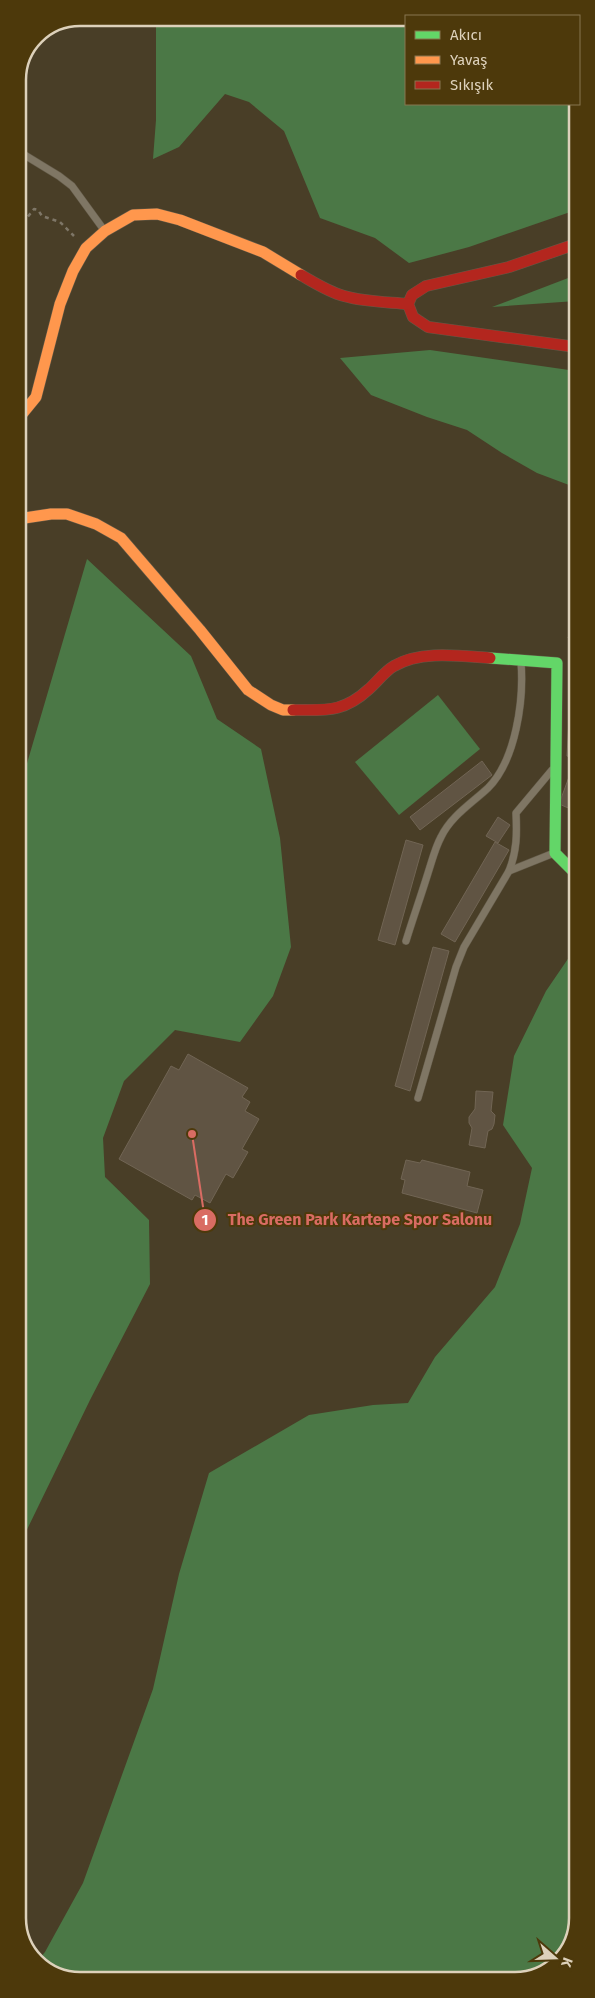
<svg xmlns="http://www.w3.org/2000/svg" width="595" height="1998" viewBox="0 0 595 1998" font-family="'Fira Sans',sans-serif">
  <rect width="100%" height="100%" fill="#493e27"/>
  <g fill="#4b7846">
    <path d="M 156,18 L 406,18 L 406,104 L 576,104 L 576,210 L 469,247 L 409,263 L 375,238 L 320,218 L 284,131 L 249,102 L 225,94 L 179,147 L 153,159 L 156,120 Z"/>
    <path d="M 576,275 L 576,301 L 492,307 Z"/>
    <path d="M 430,350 L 576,371 L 577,488 L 537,473 L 502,453 L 467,430 L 427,417 L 371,395 L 340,358 Z"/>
    <path d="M 87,559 L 191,656 L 217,719 L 261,749 L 280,838 L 291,947 L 273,996 L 240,1042 L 175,1030 L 124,1081 L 103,1138 L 105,1177 L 149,1220 L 150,1284 L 90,1400 L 19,1546 L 18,794 Z"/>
    <path d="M 438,695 L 480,749 L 399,815 L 355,762 Z"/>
    <path d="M 574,950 L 577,951 L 577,1918 L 562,1959 L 527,1979 L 76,1980 L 39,1965 L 37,1962 L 45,1952 L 83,1883 L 153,1689 L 179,1574 L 209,1473 L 309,1415 L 373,1405 L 408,1403 L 435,1357 L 495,1287 L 520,1224 L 532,1168 L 503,1125 L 514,1056 L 546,991 Z"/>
  </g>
  <g fill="#605443" stroke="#716554">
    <path d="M 577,608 L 577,640 L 568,638 Z"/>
    <path d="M 577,680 L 577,759 L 567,756 L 571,682 Z"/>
    <path d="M 482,761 L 492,775 L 420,830 L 410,817 Z"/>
    <path d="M 569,777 L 577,780 L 577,796 L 573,810 L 559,804 Z"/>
    <path d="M 498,817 L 510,825 L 498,843 L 486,836 Z"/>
    <path d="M 406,840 L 423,845 L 395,945 L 378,940 Z"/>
    <path d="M 495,842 L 509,850 L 455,942 L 441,934 Z"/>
    <path d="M 433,947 L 449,951 L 410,1091 L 395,1086 Z"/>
    <path d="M 188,1054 L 248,1088 L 242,1097 L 250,1102 L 245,1111 L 259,1119 L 242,1149 L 248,1152 L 233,1178 L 226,1174 L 210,1203 L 195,1195 L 192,1200 L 119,1159 L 171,1066 L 179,1070 Z"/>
    <path d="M 476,1091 L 493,1092 L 491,1111 L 495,1115 L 494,1124 L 492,1129 L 488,1131 L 485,1148 L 469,1145 L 472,1128 L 469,1123 L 469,1117 L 475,1109 Z"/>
    <path d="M 406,1160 L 420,1163 L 422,1160 L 470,1172 L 467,1186 L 483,1190 L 477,1213 L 402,1193 L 405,1180 L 401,1179 Z"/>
  </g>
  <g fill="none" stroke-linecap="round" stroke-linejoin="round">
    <defs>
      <g id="lane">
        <path d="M 18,151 L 59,176 L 72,186 L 104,230"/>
        <path d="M 509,871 C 517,851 517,834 516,813 L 552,770"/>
        <path d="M 406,941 C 413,918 421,896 428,873 C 432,861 435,848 441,837 C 451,816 472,803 488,788 C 516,760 524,700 521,662"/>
        <path d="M 418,1098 L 456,967 L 464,947 L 509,871 L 554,853"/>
      </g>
      <path id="fast" d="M 490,658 L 557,663 L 555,853 L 577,875"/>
      <g id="slow">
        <path d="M 18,419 L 36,397 L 60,304 L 73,271 L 86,248 L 105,231 L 133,215 L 157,214 L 180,220 L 263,252 L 301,275"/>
        <path d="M 18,519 L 51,514 L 67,514 L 96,524 L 121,538 L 200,630 L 248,690 L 271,705 L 283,710 L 293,710"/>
      </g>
      <g id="jam">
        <path d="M 576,244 L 509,267 L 426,286 L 412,295 L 408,304 L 413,317 L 428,327 L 576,347"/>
        <path d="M 301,275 C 315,283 329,292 344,296 C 365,302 387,302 408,304"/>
        <path d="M 293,710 C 326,710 343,713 369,689 C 377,682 385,671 394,666 C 421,650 460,656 490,658"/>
      </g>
    </defs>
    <use href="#lane" stroke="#635a48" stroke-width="8"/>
    <use href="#fast" stroke="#635a48" stroke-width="12"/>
    <use href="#slow" stroke="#635a48" stroke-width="12"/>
    <use href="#jam" stroke="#635a48" stroke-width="12"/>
    <g stroke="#7e7667" stroke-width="2.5" stroke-dasharray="4 4" stroke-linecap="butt">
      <path d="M 18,229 L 34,209 L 38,210 L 42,216 L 60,222 L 74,236"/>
      <path d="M 18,248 L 20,247 L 21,259 L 18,264"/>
    </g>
    <use href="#lane" stroke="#7f7664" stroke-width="7"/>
    <use href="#fast" stroke="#63d668" stroke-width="11"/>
    <use href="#slow" stroke="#ff974d" stroke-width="11"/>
    <use href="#jam" stroke="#b3261e" stroke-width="11"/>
  </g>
  <path d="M0 0H595V1998H0ZM80 26H515A54 54 0 0 1 569 80V1918A54 54 0 0 1 515 1972H80A54 54 0 0 1 26 1918V80A54 54 0 0 1 80 26Z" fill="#4d390b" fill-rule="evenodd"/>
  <path fill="none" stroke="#ddd1bb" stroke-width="2.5" d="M80 26H515A54 54 0 0 1 569 80V1918A54 54 0 0 1 515 1972H80A54 54 0 0 1 26 1918V80A54 54 0 0 1 80 26Z"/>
  <path fill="none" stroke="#d96c63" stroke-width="2" d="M192 1134L205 1220"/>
  <g fill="#d96c63" stroke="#4d390b" stroke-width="2">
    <circle cx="192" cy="1134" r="5"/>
    <circle cx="205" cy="1220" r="12"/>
  </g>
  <g font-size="15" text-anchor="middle" font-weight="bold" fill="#fff">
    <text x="205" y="1225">1</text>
  </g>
  <g font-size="16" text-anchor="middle" font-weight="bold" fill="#d96c63" stroke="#4d390b" stroke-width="4" stroke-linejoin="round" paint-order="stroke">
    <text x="360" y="1225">The Green Park Kartepe Spor Salonu</text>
  </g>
  <rect x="405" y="15" width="175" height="90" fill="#4d390b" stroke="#877651"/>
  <rect x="415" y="31" width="25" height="8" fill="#63d668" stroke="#877651"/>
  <text x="450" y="40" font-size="15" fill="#ddd1bb">Akıcı</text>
  <rect x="415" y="56" width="25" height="8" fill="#ff974d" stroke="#877651"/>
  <text x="450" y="65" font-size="15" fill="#ddd1bb">Yavaş</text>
  <rect x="415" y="81" width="25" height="8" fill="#b3261e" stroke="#877651"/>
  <text x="450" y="90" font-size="15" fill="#ddd1bb">Sıkışık</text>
  <g transform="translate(555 1958) rotate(110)" stroke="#4d390b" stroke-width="4" paint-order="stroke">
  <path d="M0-4L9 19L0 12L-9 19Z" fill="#ddd1bb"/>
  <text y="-8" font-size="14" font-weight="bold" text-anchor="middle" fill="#ddd1bb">K</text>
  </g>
</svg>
